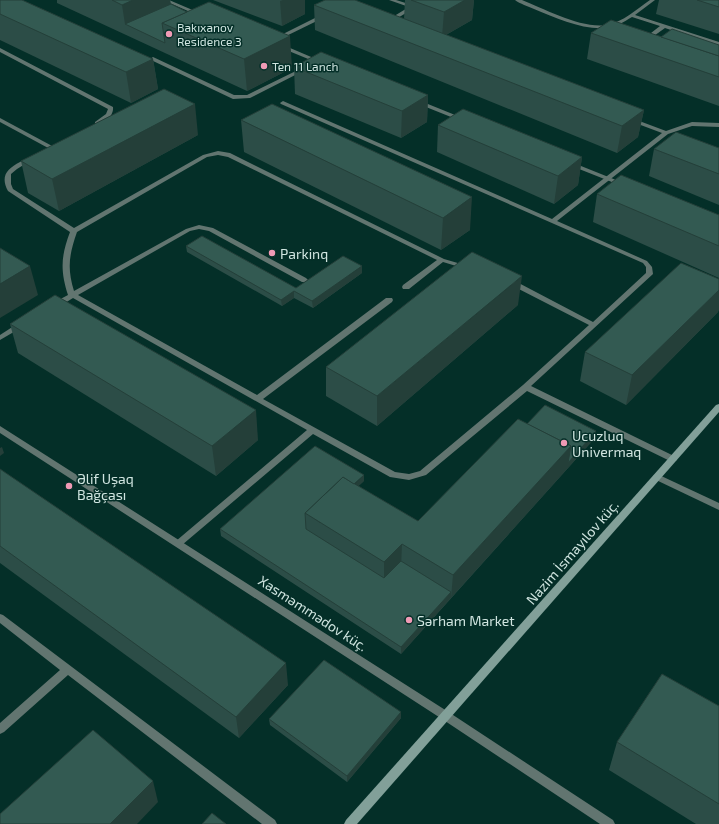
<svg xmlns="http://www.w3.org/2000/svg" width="719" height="824" viewBox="0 0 719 824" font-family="'Exo 2',sans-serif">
  <rect width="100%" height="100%" fill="#042f28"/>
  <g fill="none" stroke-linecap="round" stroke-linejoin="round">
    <g fill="#627570" fill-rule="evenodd">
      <path d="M 389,0 L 396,0 L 412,5 L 421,0 L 427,0 L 388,24 L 385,22 L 386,21 L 409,7 Z"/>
      <path d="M 515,0 L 522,0 C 545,9 581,29 607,25 C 623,22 637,9 650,0 L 655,0 L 635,15 L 719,42 L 719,46 L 665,28 L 644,43 L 642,42 L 642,40 L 660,26 L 632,17 C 624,22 615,27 606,28 C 582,30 556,18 534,9 C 528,6 520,4 515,0 Z"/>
      <path d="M 323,14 L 326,16 L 325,17 L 278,40 L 273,39 Z"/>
      <path d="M 0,48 L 113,107 C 114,116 104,125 95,124 L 95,122 L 106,114 L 108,109 L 0,52 Z"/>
      <path d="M 153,57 L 234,95 L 247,95 L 302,68 L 307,69 L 250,98 L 233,99 L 151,60 L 150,59 Z"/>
      <path d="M 283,101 L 552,219 L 662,133 L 630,121 L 630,119 L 634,119 L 666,131 L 692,122 L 719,123 L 719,127 L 692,126 L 668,134 L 557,221 L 647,261 L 652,267 L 653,274 L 531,386 L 676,457 L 677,459 L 676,461 L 670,461 L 527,391 L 426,475 L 409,480 L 390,477 L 313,434 L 182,545 L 179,546 L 176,545 L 175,543 L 176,541 L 307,430 L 73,298 L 57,308 L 51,308 L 50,306 L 51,304 L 68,295 C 60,270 61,256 70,232 L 8,191 C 0,176 7,169 20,162 C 25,159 28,157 32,158 L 33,159 L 17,169 L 11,174 L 11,184 L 13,189 L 74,228 L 203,155 L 218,151 L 230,153 L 444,259 L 468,266 L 469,267 L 466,269 L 443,262 L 409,289 L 403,289 L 402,287 L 403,285 L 437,260 L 228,157 L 218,155 L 207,157 L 77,232 C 69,255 67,268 74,291 L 186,229 L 199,225 L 213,228 L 306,278 L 308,280 L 306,282 L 302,282 L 209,231 L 199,229 L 190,231 L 78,295 L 257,395 L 386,298 L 392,298 L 393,300 L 392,302 L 263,399 L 395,472 L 409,474 L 420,471 L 523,385 L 589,325 L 509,284 L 507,282 L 509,280 L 513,280 L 593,322 L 646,273 L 646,267 L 643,263 L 281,104 L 280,103 Z"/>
      <path d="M 0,118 L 54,147 L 55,148 L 52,150 L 50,149 L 0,122 Z"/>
      <path d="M 17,324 L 20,324 L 24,326 L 0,340 L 0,335 Z"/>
      <path d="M 0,614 L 3,615 L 275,820 L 277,824 L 262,824 L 68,675 L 4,732 L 0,734 L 0,723 L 60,670 L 0,623 Z"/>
    </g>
    <g fill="#627570" fill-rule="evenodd">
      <path d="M 163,0 L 169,0 L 202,14 L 197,15 Z"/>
      <path d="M 279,45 L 283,45 L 323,62 L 318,63 L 279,47 Z"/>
      <path d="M 418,100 L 465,119 L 466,120 L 465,121 L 461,121 L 416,103 L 416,101 Z"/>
      <path d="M 571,162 L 626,184 L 627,185 L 624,187 L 622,186 L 569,165 L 569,163 Z"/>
      <path d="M 0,426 L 450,713 L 613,820 L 615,824 L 600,824 L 442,719 L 0,433 Z"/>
      <path d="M 657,474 L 719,503 L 719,510 L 654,479 L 653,477 L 654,475 Z"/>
    </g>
    <path fill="#82a099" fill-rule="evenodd" d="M 719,404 L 719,412 L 357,824 L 344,824 L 346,820 L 716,405 Z"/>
  </g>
  <g fill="#2c4d47">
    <path d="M 0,0 L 153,59 L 158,89 L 131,103 L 0,40 Z"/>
    <path d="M 57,0 L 170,0 L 171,4 L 292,68 L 247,91 L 57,3 Z"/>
    <path d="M 213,0 L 305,0 L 305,14 L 282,26 Z"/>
    <path d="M 405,0 L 474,0 L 472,20 L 446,35 L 644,110 L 638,137 L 617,153 L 315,30 L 314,5 L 404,19 Z"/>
    <path d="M 659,0 L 719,0 L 719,34 L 656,14 Z"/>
    <path d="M 591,33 L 661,37 L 719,45 L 719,106 L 587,59 Z"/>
    <path d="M 294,67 L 428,95 L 427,122 L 401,138 L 295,94 Z"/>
    <path d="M 241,120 L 470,230 L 441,250 L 244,152 Z"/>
    <path d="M 438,125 L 582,157 L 578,185 L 554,204 L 437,152 Z"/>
    <path d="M 198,135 L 59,211 L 28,193 L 21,161 Z"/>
    <path d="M 719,148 L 719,205 L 649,176 L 654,149 Z"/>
    <path d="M 597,194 L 719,215 L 719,278 L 593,222 Z"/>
    <path d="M 186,246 L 296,288 L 362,273 L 313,308 L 294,298 L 282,306 L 187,252 Z"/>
    <path d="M 719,279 L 719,309 L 718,312 L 626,405 L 580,381 L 585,352 Z"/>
    <path d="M 518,305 L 377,426 L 326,396 L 326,367 Z"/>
    <path d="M 10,324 L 258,440 L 216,476 L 18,353 Z"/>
    <path d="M 527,424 L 595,438 L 401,654 L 221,536 L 220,529 L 364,481 L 358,486 L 418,521 Z"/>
    <path d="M 0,469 L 288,685 L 239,738 L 0,563 Z"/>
    <path d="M 719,706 L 719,824 L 696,824 L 609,770 L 617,742 Z"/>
    <path d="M 401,718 L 347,782 L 270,725 L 269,719 Z"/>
  </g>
  <g fill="#243f39">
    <path d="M 133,0 L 170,0 L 172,15 L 125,24 L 122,5 Z"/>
    <path d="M 283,0 L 305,0 L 305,14 L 282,26 L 280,1 Z"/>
    <path d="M 465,0 L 474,0 L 472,20 L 442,37 L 444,12 Z"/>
    <path d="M 290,36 L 292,68 L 247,91 L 244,59 Z"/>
    <path d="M 153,59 L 158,89 L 131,103 L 126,72 Z"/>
    <path d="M 428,95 L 427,122 L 401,138 L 402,111 Z"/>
    <path d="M 195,104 L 198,135 L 59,211 L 52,179 Z"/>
    <path d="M 644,110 L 638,137 L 617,153 L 622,126 Z"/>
    <path d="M 582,157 L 578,185 L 554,204 L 558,176 Z"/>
    <path d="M 472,197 L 470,230 L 441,250 L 443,218 Z"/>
    <path d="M 30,266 L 38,295 L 0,318 L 0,284 Z"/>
    <path d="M 362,266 L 362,273 L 313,308 L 312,301 Z"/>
    <path d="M 522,276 L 518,305 L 377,426 L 377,396 Z"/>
    <path d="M 719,290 L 719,309 L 718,312 L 626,405 L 632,375 Z"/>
    <path d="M 294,291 L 294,298 L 282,306 L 281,300 Z"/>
    <path d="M 256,410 L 258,440 L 216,476 L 212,446 Z"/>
    <path d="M 596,431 L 595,438 L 451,598 L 453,575 L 571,446 Z"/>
    <path d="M 2,447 L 4,453 L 0,456 L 0,448 Z"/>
    <path d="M 364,475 L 364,481 L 320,523 L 316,520 Z"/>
    <path d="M 402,544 L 401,567 L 384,585 L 384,562 Z"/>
    <path d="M 451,592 L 451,598 L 401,654 L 401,647 Z"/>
    <path d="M 286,663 L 288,685 L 239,738 L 236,717 Z"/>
    <path d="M 401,712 L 401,718 L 347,782 L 347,776 Z"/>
    <path d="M 153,781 L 158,802 L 137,824 L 110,824 Z"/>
  </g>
  <g fill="#335a52" stroke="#243f39">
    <path d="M 0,0 L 22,0 L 153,59 L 126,72 L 0,14 Z"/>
    <path d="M 112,0 L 133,0 L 122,5 Z"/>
    <path d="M 325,0 L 355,0 L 644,110 L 622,126 L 314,5 Z"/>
    <path d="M 411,0 L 465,0 L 444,12 Z"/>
    <path d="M 697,0 L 719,0 L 719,7 Z"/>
    <path d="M 209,2 L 290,36 L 244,59 L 162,23 Z"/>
    <path d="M 171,4 L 187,12 L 162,23 L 165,43 L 125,24 Z"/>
    <path d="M 611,20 L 719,56 L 719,77 L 591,33 Z"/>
    <path d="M 672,29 L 719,45 L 719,56 L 661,37 Z"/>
    <path d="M 321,52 L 428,95 L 402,111 L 294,67 Z"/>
    <path d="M 164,89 L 195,104 L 52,179 L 21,161 Z"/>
    <path d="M 272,104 L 472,197 L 443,218 L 241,120 Z"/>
    <path d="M 463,109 L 582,157 L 558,176 L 438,125 Z"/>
    <path d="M 676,132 L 719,148 L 719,174 L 654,149 Z"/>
    <path d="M 621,175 L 719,215 L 719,246 L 597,194 Z"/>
    <path d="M 202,236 L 296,288 L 343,256 L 362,266 L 312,301 L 294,291 L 281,300 L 186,246 Z"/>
    <path d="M 0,248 L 30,266 L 0,284 Z"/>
    <path d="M 472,252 L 522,276 L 377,396 L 326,367 Z"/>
    <path d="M 681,263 L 719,279 L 719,290 L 632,375 L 585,352 Z"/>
    <path d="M 55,295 L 256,410 L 212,446 L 10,324 Z"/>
    <path d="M 545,405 L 596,431 L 568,463 L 571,446 L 527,424 Z"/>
    <path d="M 518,419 L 571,446 L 453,575 L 402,544 L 384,562 L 305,513 L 343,477 L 418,521 Z"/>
    <path d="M 315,446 L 364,475 L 354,484 L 343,477 L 305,513 L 306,529 L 384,578 L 401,561 L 451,592 L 401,647 L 220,529 Z"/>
    <path d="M 0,469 L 286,663 L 236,717 L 0,546 Z"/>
    <path d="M 324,660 L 401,712 L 347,776 L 269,719 Z"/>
    <path d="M 662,674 L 719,706 L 719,804 L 617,742 Z"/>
    <path d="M 93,730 L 153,781 L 110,824 L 0,824 L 0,814 Z"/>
    <path d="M 212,813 L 226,824 L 202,824 Z"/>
  </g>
  <g fill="#f09ab5" stroke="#042f28" stroke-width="1.5">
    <circle cx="169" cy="34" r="4"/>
    <circle cx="264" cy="66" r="4"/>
    <circle cx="272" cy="253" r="4"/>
    <circle cx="564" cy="443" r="4"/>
    <circle cx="69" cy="486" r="4"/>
    <circle cx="409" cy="620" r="4"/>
  </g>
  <g text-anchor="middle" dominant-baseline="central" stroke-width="3" stroke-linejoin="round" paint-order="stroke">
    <g font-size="12" fill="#d0e5e0" stroke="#042f28" text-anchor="start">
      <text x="177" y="27">Bakıxanov<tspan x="177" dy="14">Residence 3</tspan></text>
      <text x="272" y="66">Ten 11 Lanch</text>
    </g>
    <g font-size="14" fill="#d0e5e0" stroke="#042f28" text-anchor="start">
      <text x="280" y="253">Parkinq</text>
      <text x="572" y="435">Ucuzluq<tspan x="572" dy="16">Univermaq</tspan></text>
      <text x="77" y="478">Əlif Uşaq<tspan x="77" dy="16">Bağçası</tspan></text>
      <text x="417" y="620">Sərham Market</text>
    </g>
    <g font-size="14" fill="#d0e5e0" stroke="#042f28">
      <text transform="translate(572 552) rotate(-49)">Nazim İsmayılov küç.</text>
      <text transform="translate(313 613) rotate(33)">Xasməmmədov küç.</text>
    </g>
  </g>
</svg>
